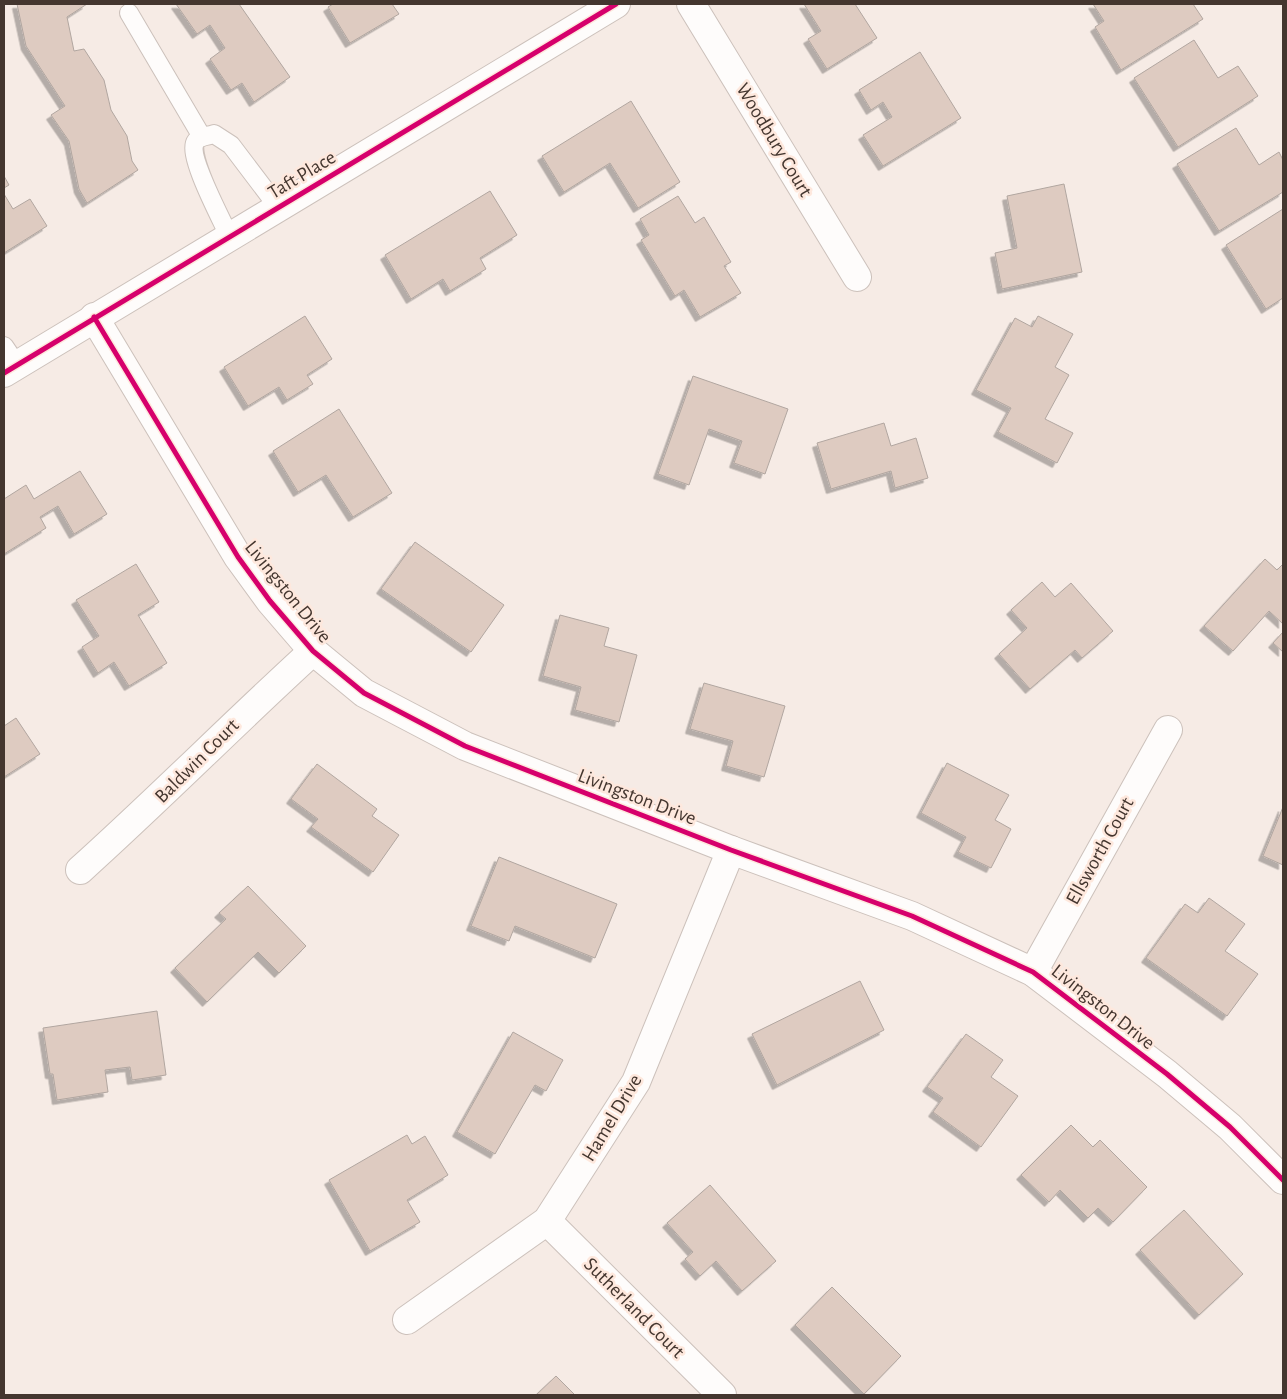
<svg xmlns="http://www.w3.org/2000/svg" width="1287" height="1399" viewBox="0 0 1287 1399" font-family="'Alegreya Sans',sans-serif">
  <defs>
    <filter id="shadow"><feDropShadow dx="-4.5" dy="4.5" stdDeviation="0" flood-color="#0004"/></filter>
  </defs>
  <rect width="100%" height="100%" fill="#f6ebe5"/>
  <g fill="#decbc1" stroke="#b1a6a0" filter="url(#shadow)">
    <path d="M 17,4 L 87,4 L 67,17 L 74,51 L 84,49 L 104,80 L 111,110 L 127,136 L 132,161 L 138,170 L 87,203 L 79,189 L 69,141 L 51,115 L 65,106 L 26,46 Z"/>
    <path d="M 176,4 L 239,4 L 290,77 L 254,102 L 242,83 L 231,90 L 210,59 L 225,48 L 210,25 L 197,34 Z"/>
    <path d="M 333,4 L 392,4 L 399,14 L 350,43 L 328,7 Z"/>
    <path d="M 804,4 L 855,4 L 877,38 L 827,69 L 808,39 L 821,31 Z"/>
    <path d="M 1093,4 L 1193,4 L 1203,19 L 1121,70 L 1095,27 L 1104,21 Z"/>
    <path d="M 1194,40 L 1218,78 L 1238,66 L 1258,96 L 1178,147 L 1134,78 Z"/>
    <path d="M 920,52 L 961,118 L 883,166 L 863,135 L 892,117 L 883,102 L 871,110 L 859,90 Z"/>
    <path d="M 631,101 L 680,182 L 638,208 L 610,163 L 564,192 L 542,156 Z"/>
    <path d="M 1236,128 L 1259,165 L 1279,152 L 1283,160 L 1283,192 L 1219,231 L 1177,164 Z"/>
    <path d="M 4,176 L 9,185 L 4,188 Z"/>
    <path d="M 1064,184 L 1082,272 L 1002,289 L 995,253 L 1017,248 L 1007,196 Z"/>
    <path d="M 490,191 L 517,235 L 480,258 L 486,269 L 450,291 L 443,279 L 411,299 L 385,255 Z"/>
    <path d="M 4,194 L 13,209 L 30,199 L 47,226 L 4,253 Z"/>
    <path d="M 678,196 L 695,223 L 704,217 L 731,262 L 724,266 L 741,293 L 700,317 L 684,290 L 675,296 L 641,240 L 649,235 L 640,219 Z"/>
    <path d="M 1283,209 L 1283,298 L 1266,309 L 1226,245 Z"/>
    <path d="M 305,316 L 332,359 L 307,375 L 313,384 L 287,400 L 279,387 L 248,406 L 224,367 Z"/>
    <path d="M 1038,316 L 1073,334 L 1055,367 L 1069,375 L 1045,419 L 1073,433 L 1057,463 L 998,432 L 1011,408 L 976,390 L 1015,318 L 1032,327 Z"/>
    <path d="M 693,376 L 788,409 L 765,474 L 734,463 L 742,441 L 709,429 L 689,485 L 658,474 Z"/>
    <path d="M 339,409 L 392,493 L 353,517 L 326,475 L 298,492 L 273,451 Z"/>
    <path d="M 884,423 L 891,446 L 916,438 L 928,478 L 895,488 L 891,471 L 831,489 L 817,443 Z"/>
    <path d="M 80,471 L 107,514 L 74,534 L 58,506 L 40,517 L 46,528 L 4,554 L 4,499 L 26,485 L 34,499 Z"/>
    <path d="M 415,542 L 504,605 L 471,652 L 381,589 Z"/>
    <path d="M 1265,559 L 1277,570 L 1283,564 L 1283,624 L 1269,611 L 1233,651 L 1204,626 Z"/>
    <path d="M 136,564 L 159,602 L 138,615 L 167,663 L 129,686 L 114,662 L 98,673 L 82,647 L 99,636 L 76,600 Z"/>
    <path d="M 1042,582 L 1055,597 L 1071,583 L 1113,631 L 1082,658 L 1075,650 L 1030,689 L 999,654 L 1027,628 L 1011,610 Z"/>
    <path d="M 560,615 L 609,628 L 604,646 L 637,655 L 619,722 L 575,710 L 581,687 L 543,676 Z"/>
    <path d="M 1283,632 L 1283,652 L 1273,643 Z"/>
    <path d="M 704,683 L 785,706 L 764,777 L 726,766 L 733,741 L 690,729 Z"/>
    <path d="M 16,718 L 40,754 L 4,777 L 4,726 Z"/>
    <path d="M 947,763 L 1009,795 L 995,820 L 1011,829 L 991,868 L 958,852 L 966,837 L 921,813 Z"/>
    <path d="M 317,764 L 377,809 L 372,816 L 399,835 L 373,872 L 311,827 L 318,819 L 291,799 Z"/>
    <path d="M 1283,807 L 1283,865 L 1263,856 Z"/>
    <path d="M 499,857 L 617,904 L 595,958 L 515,926 L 509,941 L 471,926 Z"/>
    <path d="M 248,886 L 306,946 L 279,973 L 258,952 L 207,1002 L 175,968 L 226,919 L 219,913 Z"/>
    <path d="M 1209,898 L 1245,924 L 1225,951 L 1258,974 L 1227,1016 L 1146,958 L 1185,904 L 1198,913 Z"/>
    <path d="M 860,981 L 884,1030 L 777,1085 L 752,1034 Z"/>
    <path d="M 157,1011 L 166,1075 L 132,1080 L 130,1067 L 105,1070 L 108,1092 L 57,1100 L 53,1074 L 50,1074 L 43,1028 Z"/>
    <path d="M 513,1032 L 563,1060 L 546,1091 L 535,1085 L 495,1154 L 457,1132 Z"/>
    <path d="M 966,1034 L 1003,1060 L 991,1077 L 1018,1096 L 981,1147 L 933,1112 L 943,1098 L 927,1087 Z"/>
    <path d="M 1071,1125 L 1093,1147 L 1100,1140 L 1147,1187 L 1113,1222 L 1098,1208 L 1088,1218 L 1060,1190 L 1049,1202 L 1021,1175 Z"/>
    <path d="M 407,1135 L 412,1144 L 425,1136 L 448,1175 L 407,1200 L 420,1222 L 370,1251 L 329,1180 Z"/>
    <path d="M 710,1185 L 776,1261 L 742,1291 L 716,1261 L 700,1276 L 685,1259 L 693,1252 L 667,1223 Z"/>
    <path d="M 1184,1210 L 1243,1274 L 1199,1315 L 1140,1250 Z"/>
    <path d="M 832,1287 L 901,1356 L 864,1394 L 795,1325 Z"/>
    <path d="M 556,1376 L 575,1395 L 536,1395 Z"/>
  </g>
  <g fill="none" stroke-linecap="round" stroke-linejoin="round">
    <defs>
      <g id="service">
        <path d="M 129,13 L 202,137"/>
        <path d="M 229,236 C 222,220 186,154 196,141 C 200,136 209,136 214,134 L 231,145 L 278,207"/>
        <path d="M 4,346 L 17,365"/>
      </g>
      <g id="minor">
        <path d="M 691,4 L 857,277"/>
        <path d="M 94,317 L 238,557 L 270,601 L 313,651 L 364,693 L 465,746 L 731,850 L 912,916 L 1033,972 L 1167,1074 L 1230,1127 L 1283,1180"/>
        <path d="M 4,373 L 616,4"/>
        <path d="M 80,870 C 159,799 234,723 313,651"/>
        <path d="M 1033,972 L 1168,730"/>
        <path d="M 547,1221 L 722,1395"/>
        <path d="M 407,1320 L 547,1221 L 636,1082 L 731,850"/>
      </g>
    </defs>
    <use href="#service" stroke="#ccc1bb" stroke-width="20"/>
    <use href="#minor" stroke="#ccc1bb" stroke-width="30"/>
    <use href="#service" stroke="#fefcfb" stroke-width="18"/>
    <use href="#minor" stroke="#fefcfb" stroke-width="28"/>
    <defs>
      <g id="cycleway">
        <path d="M 94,317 L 238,557 L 270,601 L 313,651 L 364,693 L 465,746 L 731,850 L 912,916 L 1033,972 L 1167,1074 L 1230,1127 L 1283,1180"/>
        <path d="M 4,373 L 616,4"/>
      </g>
    </defs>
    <use href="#cycleway" stroke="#fee8dd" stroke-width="8"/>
    <use href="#cycleway" stroke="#d6006c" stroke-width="5"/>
  </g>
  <g text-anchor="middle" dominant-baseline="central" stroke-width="5" stroke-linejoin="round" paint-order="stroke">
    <g font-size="20" fill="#44362f" stroke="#fee8dd">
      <text transform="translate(774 140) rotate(59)">Woodbury Court</text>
      <text transform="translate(302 175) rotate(-31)">Taft Place</text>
      <text transform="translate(288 592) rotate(51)">Livingston Drive</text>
      <text transform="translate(197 761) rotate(-45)">Baldwin Court</text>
      <text transform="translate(637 797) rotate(21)">Livingston Drive</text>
      <text transform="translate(1100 851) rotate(-61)">Ellsworth Court</text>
      <text transform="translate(1103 1007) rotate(38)">Livingston Drive</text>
      <text transform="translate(612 1118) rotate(-59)">Hamel Drive</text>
      <text transform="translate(634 1308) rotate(45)">Sutherland Court</text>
    </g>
  </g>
  <rect width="1287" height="1399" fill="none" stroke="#44362f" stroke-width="10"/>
</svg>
